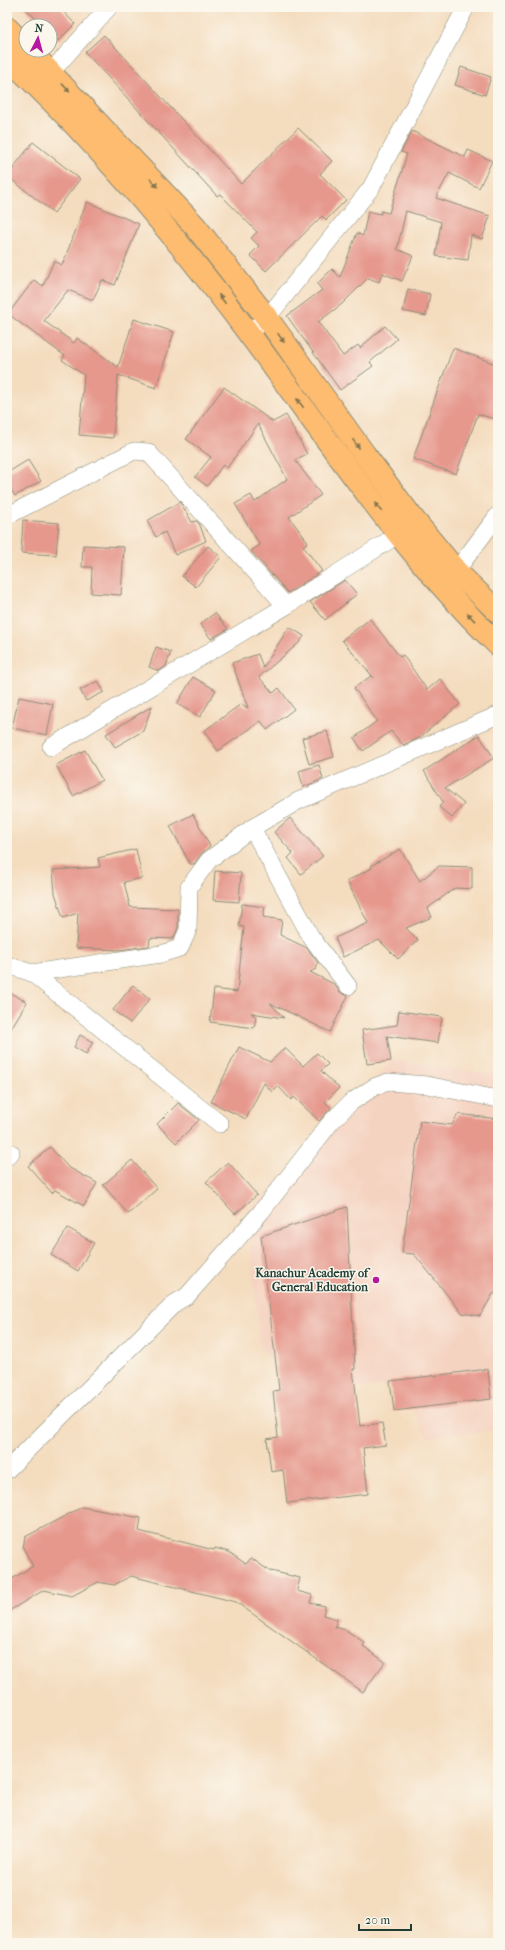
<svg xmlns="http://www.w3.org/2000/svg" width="505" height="1950" viewBox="0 0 505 1950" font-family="'IM FELL French Canon',serif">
  <rect width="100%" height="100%" fill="#fbf7ec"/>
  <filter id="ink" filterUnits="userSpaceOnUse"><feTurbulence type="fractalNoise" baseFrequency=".025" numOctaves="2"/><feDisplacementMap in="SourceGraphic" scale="8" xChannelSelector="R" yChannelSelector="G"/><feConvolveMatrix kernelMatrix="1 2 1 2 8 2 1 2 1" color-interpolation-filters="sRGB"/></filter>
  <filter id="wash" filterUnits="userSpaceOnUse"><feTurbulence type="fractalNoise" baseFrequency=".012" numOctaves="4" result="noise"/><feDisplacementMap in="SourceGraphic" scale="16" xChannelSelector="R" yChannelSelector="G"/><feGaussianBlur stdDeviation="0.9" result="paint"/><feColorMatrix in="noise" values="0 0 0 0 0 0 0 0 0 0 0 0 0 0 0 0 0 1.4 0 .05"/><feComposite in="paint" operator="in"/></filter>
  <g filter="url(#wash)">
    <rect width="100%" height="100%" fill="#f4dcbe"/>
    <path fill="#f5d3c1" d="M 393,1060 L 498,1075 L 498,1430 L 427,1437 L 401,1386 L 298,1390 L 260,1347 L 247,1213 Z"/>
    <g id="blocks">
      <g fill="#e6988d">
        <path d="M 24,7 L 59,7 L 75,24 L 58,41 L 50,33 L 50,26 L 43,26 Z"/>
        <path d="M 104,35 L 241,184 L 298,128 L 332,161 L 320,174 L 346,200 L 326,220 L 322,216 L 266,271 L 250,255 L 259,246 L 251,238 L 257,232 L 220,194 L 217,196 L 85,52 Z"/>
        <path d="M 461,67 L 491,77 L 485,95 L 455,85 Z"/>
        <path d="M 412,131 L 465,157 L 468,150 L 492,161 L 479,188 L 449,173 L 436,198 L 490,216 L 482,239 L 471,235 L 468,260 L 436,256 L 441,222 L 406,211 L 397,249 L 413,256 L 402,281 L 382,273 L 379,282 L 368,278 L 342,304 L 318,322 L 343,356 L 358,345 L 360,348 L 385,326 L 397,339 L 370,362 L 373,366 L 340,390 L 287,316 L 322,290 L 317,284 L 332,269 L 340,277 L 357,233 L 363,236 L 368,211 L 381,214 L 381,211 L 389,213 L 407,154 L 401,152 Z"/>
        <path d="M 33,142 L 80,179 L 54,213 L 7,176 Z"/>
        <path d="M 87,202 L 139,224 L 115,285 L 102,280 L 93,300 L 68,290 L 44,321 L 74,343 L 77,338 L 118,367 L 134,319 L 174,332 L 156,388 L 118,375 L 113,438 L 79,435 L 84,375 L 62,360 L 65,356 L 8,314 L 34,280 L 43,286 L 54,261 L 62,265 Z"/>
        <path d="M 408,289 L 430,294 L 426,316 L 403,311 Z"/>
        <path d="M 453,348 L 498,365 L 498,420 L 478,414 L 456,474 L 413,459 Z"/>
        <path d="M 224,387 L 273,422 L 286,415 L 307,454 L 295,460 L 321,495 L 289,517 L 308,542 L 303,546 L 322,571 L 288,593 L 251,551 L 260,545 L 235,504 L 251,495 L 255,502 L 287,479 L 258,424 L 227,468 L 223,465 L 207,486 L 195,477 L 211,457 L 186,439 Z"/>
        <path d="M 28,460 L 41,481 L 15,496 L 7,483 L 7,473 Z"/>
        <path d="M 180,502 L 192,522 L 196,521 L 199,523 L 206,541 L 175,555 L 165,532 L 156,537 L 147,521 Z"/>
        <path d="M 23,520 L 59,523 L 56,555 L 21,553 Z"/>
        <path d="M 83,545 L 124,547 L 121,595 L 91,593 L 92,567 L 82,567 Z"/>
        <path d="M 208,546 L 221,557 L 196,587 L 182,576 Z"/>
        <path d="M 345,580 L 357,594 L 325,620 L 310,602 Z"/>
        <path d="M 215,613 L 228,629 L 211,639 L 200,624 Z"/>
        <path d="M 370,619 L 400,657 L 403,655 L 427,690 L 440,679 L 460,704 L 419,738 L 403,745 L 391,731 L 363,751 L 354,738 L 377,721 L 354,688 L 371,676 L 374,678 L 342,640 Z"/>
        <path d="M 289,627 L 304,636 L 300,642 L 259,677 L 273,693 L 279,688 L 294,709 L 267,730 L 261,721 L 218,751 L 204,731 L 241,704 L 248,708 L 232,663 L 258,654 L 263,668 Z"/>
        <path d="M 156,647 L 171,652 L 166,666 L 159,671 L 149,667 Z"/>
        <path d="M 193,677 L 216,690 L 200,717 L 177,704 Z"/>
        <path d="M 98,681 L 104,692 L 86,701 L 80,690 Z"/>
        <path d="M 19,697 L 53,704 L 47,735 L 12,728 Z"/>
        <path d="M 152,706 L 143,731 L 115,747 L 106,734 Z"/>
        <path d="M 327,731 L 334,757 L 309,764 L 302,738 Z"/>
        <path d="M 479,735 L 494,758 L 445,788 L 464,804 L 452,818 L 439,807 L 443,802 L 424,771 Z"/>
        <path d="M 85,750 L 102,780 L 73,796 L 56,765 Z"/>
        <path d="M 319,765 L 323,779 L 303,787 L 299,771 Z"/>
        <path d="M 193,814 L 210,846 L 201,854 L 194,864 L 190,864 L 170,826 Z"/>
        <path d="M 290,818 L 323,856 L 301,874 L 288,858 L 293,853 L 274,832 Z"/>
        <path d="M 136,849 L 142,878 L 124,882 L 130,907 L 178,909 L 178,928 L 173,939 L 150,938 L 149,946 L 118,950 L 76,948 L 78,913 L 63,918 L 55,893 L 53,870 L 100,867 L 98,858 Z"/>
        <path d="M 400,849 L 420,881 L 439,866 L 472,867 L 472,889 L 455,888 L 428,908 L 432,917 L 406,928 L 418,940 L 398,959 L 379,940 L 343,957 L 335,938 L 368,923 L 347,881 L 372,868 L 371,866 Z"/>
        <path d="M 215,871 L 241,873 L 239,902 L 213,900 Z"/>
        <path d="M 242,904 L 265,907 L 263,917 L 282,920 L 280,935 L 307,948 L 318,963 L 316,969 L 310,972 L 334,984 L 340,992 L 348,996 L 330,1032 L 270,1003 L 284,1018 L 251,1013 L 256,1017 L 254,1028 L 210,1022 L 214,989 L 237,992 L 244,927 L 239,926 Z"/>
        <path d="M 133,985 L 150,999 L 130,1023 L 113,1010 Z"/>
        <path d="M 7,991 L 27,1002 L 7,1035 Z"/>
        <path d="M 399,1011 L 442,1017 L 438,1043 L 387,1036 L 391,1061 L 367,1064 L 362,1030 L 397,1025 Z"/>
        <path d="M 80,1035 L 93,1042 L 86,1054 L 74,1047 Z"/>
        <path d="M 239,1047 L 270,1062 L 285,1048 L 303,1066 L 317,1053 L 328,1064 L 321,1071 L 339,1088 L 325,1102 L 331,1108 L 319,1121 L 294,1097 L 291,1100 L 278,1086 L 272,1092 L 264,1083 L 246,1119 L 211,1102 Z"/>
        <path d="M 178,1103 L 199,1120 L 176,1143 L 157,1124 Z"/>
        <path d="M 458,1114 L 498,1119 L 498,1292 L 493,1294 L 480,1316 L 462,1313 L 414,1254 L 402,1253 L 420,1121 L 452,1125 Z"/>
        <path d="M 50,1147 L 68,1167 L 97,1183 L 84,1206 L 55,1190 L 52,1193 L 28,1166 Z"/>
        <path d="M 132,1160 L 157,1189 L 128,1214 L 103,1185 Z"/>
        <path d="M 228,1162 L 257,1195 L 235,1214 L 206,1182 Z"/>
        <path d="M 347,1207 L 355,1369 L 353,1369 L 360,1426 L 382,1423 L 386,1445 L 363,1448 L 368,1494 L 287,1503 L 283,1470 L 271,1472 L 267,1439 L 278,1437 L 273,1391 L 279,1390 L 261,1236 Z"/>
        <path d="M 68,1228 L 94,1243 L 78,1271 L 51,1255 Z"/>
        <path d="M 488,1369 L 491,1399 L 394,1411 L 390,1381 Z"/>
        <path d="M 82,1507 L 141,1518 L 139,1531 L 214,1550 L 215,1548 L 229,1552 L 246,1564 L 251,1558 L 271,1572 L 271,1571 L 300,1578 L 297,1591 L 312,1595 L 310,1603 L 325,1606 L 323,1615 L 337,1619 L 335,1627 L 346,1630 L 365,1643 L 363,1646 L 385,1662 L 363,1692 L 236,1602 L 131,1576 L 114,1585 L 98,1582 L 72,1596 L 44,1590 L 7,1612 L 7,1582 L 33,1566 L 23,1548 L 25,1537 Z"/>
      </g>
    </g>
  </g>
  <g filter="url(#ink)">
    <use href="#blocks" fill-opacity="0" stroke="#8a8c79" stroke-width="1"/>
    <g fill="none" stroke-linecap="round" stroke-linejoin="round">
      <defs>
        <g id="minor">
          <path d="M 51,72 L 109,7"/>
          <path d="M 248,333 L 267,318 L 371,188 L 466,7"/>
          <path d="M 7,516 L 134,451 L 148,452 L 286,606"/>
          <path d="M 456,571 L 498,515"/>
          <path d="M 51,747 L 286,606 L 399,534"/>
          <path d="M 252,828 L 311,937 L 348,986"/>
          <path d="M 7,965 L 32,973 L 161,954 L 180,948 L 188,930 L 189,887 L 209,860 L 252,828 L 298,801 L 498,715"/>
          <path d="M 32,973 L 220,1124"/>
          <path d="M 7,1157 L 11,1153"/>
          <path d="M 7,1470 L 175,1303 L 187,1296 L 261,1212 L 331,1122 L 350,1103 L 374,1087 L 388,1082 L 427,1085 L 498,1099"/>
        </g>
        <g id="major">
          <path d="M 7,28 L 26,47"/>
          <path d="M 29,50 L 195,226 L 267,318 L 365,455 L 414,520 L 456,571 L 498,612"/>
          <path d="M 7,57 C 97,142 176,236 250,335 C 329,441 403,553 498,645"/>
        </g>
      </defs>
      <use href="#minor" stroke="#8a8c79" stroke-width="18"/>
      <use href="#major" stroke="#8a8c79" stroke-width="24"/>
      <use href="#minor" stroke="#fff" stroke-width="17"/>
      <use href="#major" stroke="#fdbc70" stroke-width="22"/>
    </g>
    <defs><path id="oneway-solid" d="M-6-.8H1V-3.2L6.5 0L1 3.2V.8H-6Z"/></defs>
    <g fill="#83764f">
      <use href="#oneway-solid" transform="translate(66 88) rotate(47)"/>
      <use href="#oneway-solid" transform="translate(154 183) rotate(47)"/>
      <use href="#oneway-solid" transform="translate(222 299) rotate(-127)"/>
      <use href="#oneway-solid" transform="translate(281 338) rotate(55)"/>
      <use href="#oneway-solid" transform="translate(300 403) rotate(-127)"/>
      <use href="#oneway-solid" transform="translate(356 444) rotate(54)"/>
      <use href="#oneway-solid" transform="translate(378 507) rotate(-127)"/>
      <use href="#oneway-solid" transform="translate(471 617) rotate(-133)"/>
    </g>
  </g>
  <circle fill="#b5179e" stroke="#fbf7ec" stroke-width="1.5" cx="376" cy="1280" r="4"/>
  <g text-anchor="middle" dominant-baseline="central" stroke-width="3" stroke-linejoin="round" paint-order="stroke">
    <g font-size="12" font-weight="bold" fill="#1f3d34" stroke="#fbf7ec" text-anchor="end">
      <text x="368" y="1273">Kanachur Academy of<tspan x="368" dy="14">General Education</tspan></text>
    </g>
  </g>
  <rect width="505" height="1950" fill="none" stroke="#fbf7ec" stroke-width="24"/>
  <g transform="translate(38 38) rotate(6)"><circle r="19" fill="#fbf7ec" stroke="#a3ada2"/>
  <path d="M0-3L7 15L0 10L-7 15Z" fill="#b5179e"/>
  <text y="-6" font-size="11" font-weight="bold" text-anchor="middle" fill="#1f3d34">N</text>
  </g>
  <path d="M359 1924v6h52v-6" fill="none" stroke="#1f3d34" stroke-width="2"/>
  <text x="365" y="1924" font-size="12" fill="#1f3d34" stroke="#fbf7ec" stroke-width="3" paint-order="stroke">20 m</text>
</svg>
